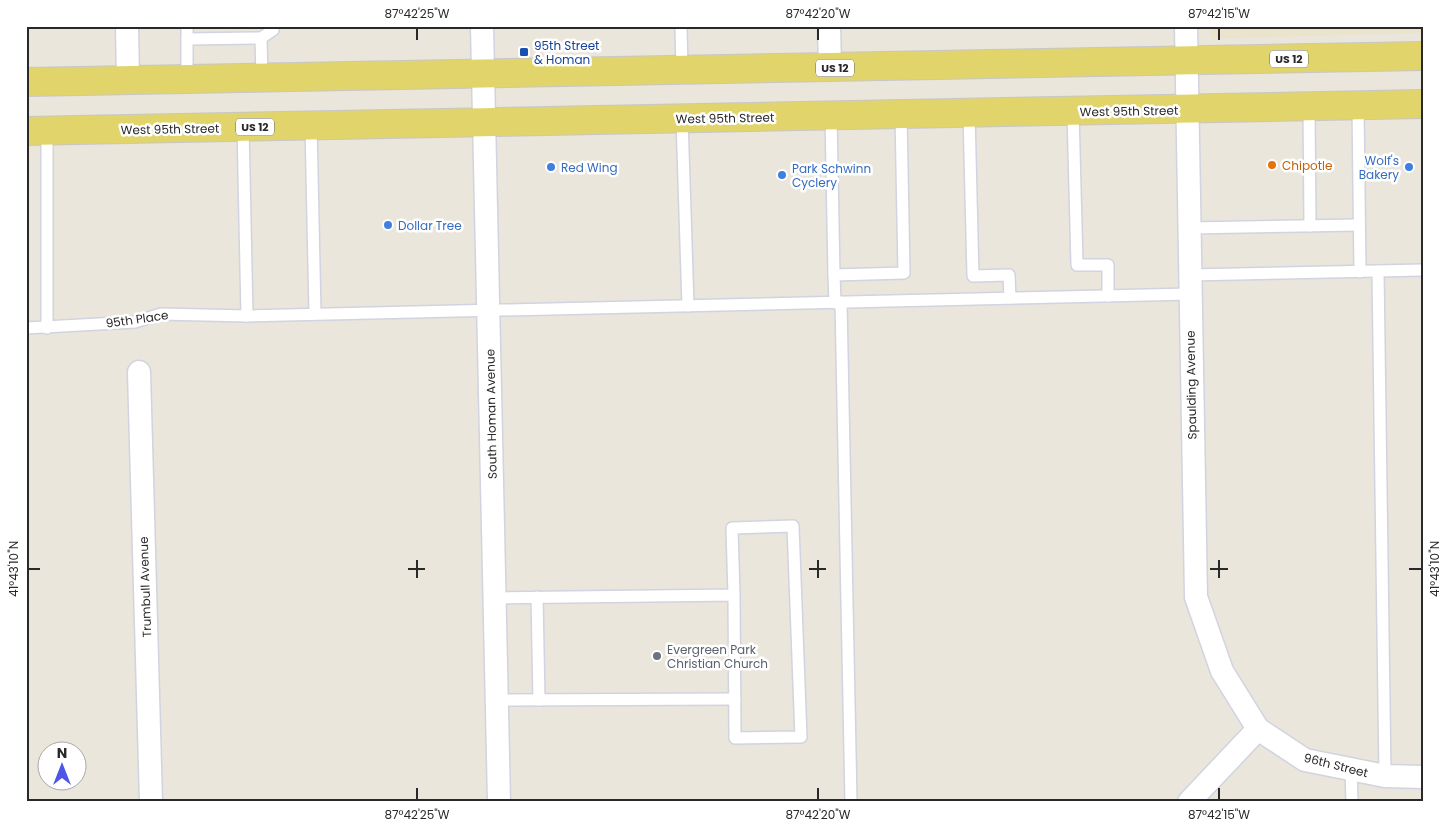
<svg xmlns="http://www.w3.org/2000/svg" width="1449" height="828" viewBox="0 0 1449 828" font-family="Poppins,sans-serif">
  <rect width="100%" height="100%" fill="#eae6dc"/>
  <path fill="#eae4cd" d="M 1210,26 L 1423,26 L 1423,33 L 1211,39 Z"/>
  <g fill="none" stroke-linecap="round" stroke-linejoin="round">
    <defs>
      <g id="service">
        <path d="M 187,26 L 187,79"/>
        <path d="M 681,26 L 682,70"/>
        <path d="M 187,39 L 261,38"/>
        <path d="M 262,78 L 261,38 L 273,30 L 273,26"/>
        <path d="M 1358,106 L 1360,272"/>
        <path d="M 1309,107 L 1310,226"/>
        <path d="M 1073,112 L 1077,265 L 1108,265 L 1108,296"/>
        <path d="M 969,114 L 973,276 L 1009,275 L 1010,298"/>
        <path d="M 831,116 L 834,275 L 904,273 L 901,115"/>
        <path d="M 682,119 L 688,306"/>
        <path d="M 311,126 L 315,314"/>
        <path d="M 243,127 L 247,316"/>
        <path d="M 1189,228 L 1359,225"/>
        <path d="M 1378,271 L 1385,776"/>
        <path d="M 834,275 L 835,303"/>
        <path d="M 1190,275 L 1423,270"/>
        <path d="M 841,302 L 851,802"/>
        <path d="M 26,328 L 135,322 L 161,314 L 247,316 L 1190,294"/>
        <path d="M 47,328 L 47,131"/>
        <path d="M 537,597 L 539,700"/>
        <path d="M 495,598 L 734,595 L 732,528 L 793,526 L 801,737 L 735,738 L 734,595"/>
        <path d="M 497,700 L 735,699"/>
        <path d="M 1351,769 L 1352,802"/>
      </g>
      <g id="minor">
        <path d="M 127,26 L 128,81"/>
        <path d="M 482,26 L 499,802"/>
        <path d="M 829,26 L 830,68"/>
        <path d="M 1186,26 L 1196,597 L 1222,671 L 1258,729 L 1305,760 L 1385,776 L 1423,777"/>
        <path d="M 139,372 L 151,802"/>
        <path d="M 1189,802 L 1258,729"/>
      </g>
      <g id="primary">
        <path d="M 26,82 L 1423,56"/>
        <path d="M 26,131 L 1423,104"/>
      </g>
    </defs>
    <use href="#service" stroke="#d2d3e0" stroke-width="14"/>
    <use href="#minor" stroke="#d2d3e0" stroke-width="25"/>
    <use href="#primary" stroke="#c7c7c7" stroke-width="30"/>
    <use href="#service" stroke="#fff" stroke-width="11"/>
    <use href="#minor" stroke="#fff" stroke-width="22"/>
    <use href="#primary" stroke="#e1d46a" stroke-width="28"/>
  </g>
  <path fill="none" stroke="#292929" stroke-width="2" d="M 417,28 L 417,40M 818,28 L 818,40M 1219,28 L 1219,40M 417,560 L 417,578M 818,560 L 818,578M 1219,560 L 1219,578M 28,569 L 40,569M 408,569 L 425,569M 809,569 L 826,569M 1210,569 L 1228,569M 1409,569 L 1422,569M 417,788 L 417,800M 818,788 L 818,800M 1219,788 L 1219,800"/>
  <rect fill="#1a4fb4" stroke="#fff" stroke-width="2" x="519" y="47" width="10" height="10" rx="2.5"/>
  <circle fill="#e8710a" stroke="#fff" stroke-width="2" cx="1272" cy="165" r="5"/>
  <g fill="#3f7fe0" stroke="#fff" stroke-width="2">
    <circle cx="551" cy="167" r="5"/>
    <circle cx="1409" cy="167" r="5"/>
    <circle cx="782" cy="175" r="5"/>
    <circle cx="388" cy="225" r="5"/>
  </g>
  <circle fill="#6b7280" stroke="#fff" stroke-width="2" cx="657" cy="656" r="5"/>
  <g text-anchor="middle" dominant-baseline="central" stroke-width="5" stroke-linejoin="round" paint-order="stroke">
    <g fill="#fff" stroke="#696969" stroke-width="1">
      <rect x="1270" y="50.5" width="38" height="17" rx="4"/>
      <rect x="816" y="59.5" width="38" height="17" rx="4"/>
      <rect x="236" y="118.5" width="38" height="17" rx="4"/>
    </g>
    <g font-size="11" font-weight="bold" fill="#292929">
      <text x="1289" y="59">US 12</text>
      <text x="835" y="68">US 12</text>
      <text x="255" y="127">US 12</text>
    </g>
    <g font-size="12" fill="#164399" stroke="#fff" text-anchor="start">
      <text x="534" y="45">95th Street<tspan x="534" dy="14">&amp; Homan</tspan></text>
    </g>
    <g font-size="12" fill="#292929" stroke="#fff">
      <text transform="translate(1129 111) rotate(-1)">West 95th Street</text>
      <text transform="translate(725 118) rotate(-1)">West 95th Street</text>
      <text transform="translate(170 129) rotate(-1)">West 95th Street</text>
      <text transform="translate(137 319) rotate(-8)">95th Place</text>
      <text transform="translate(1191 385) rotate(-91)">Spaulding Avenue</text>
      <text transform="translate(491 414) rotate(-91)">South Homan Avenue</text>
      <text transform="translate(145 587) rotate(-92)">Trumbull Avenue</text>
      <text transform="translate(1336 765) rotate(14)">96th Street</text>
    </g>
    <g font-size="12" fill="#366cbe" stroke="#fff" text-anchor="start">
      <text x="1399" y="160" text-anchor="end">Wolf's<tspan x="1399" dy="14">Bakery</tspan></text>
      <text x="561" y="167">Red Wing</text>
      <text x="792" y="168">Park Schwinn<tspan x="792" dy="14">Cyclery</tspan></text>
      <text x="398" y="225">Dollar Tree</text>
    </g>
    <g font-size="12" fill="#c56008" stroke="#fff" text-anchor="start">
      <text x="1282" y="165">Chipotle</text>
    </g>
    <g font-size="12" fill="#5b616d" stroke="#fff" text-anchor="start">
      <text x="667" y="649">Evergreen Park<tspan x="667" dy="14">Christian Church</tspan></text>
    </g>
  </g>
  <rect width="1449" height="828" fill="none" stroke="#ffffff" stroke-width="55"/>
  <g transform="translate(62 766)"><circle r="24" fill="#ffffff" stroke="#a9a9a9"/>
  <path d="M0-4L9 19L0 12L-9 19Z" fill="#4d56e6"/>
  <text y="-8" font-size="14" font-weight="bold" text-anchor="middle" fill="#292929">N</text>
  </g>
  <rect x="28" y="28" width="1394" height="772" fill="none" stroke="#292929" stroke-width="2"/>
  <g font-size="12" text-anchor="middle" fill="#292929">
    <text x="417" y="18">87°42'25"W</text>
    <text x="818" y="18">87°42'20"W</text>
    <text x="1219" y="18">87°42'15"W</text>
    <text transform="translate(14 569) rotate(-90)" y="4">41°43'10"N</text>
    <text transform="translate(1435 569) rotate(-90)" y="4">41°43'10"N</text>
    <text x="417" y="819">87°42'25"W</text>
    <text x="818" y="819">87°42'20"W</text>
    <text x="1219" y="819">87°42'15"W</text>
  </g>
</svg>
